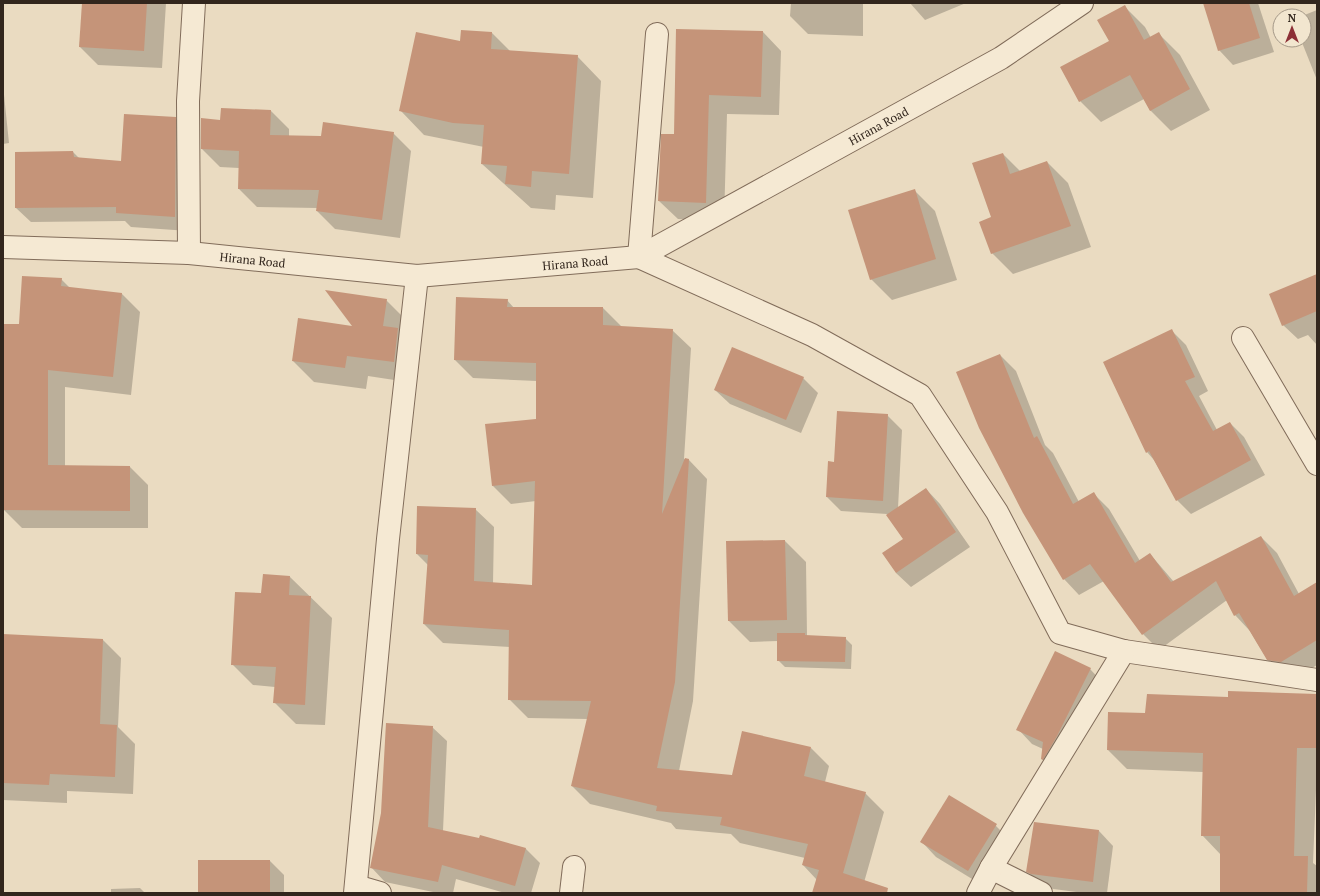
<svg xmlns="http://www.w3.org/2000/svg" width="1320" height="896" viewBox="0 0 1320 896" font-family="'PT Serif',serif">
  <rect width="100%" height="100%" fill="#eadbc1"/>
  <g fill="#0003">
    <path d="M 83,3 L 166,3 L 162,68 L 98,65 L 80,47 Z"/>
    <path d="M 791,3 L 863,3 L 863,36 L 808,34 L 790,16 Z"/>
    <path d="M 910,3 L 966,3 L 925,20 Z"/>
    <path d="M 1204,3 L 1258,3 L 1274,52 L 1233,65 L 1219,50 Z"/>
    <path d="M 1124,6 L 1145,27 L 1151,38 L 1159,34 L 1180,55 L 1210,110 L 1171,131 L 1150,110 L 1144,99 L 1101,122 L 1080,101 L 1110,41 Z"/>
    <path d="M 1317,10 L 1317,80 L 1301,40 L 1304,40 L 1304,16 L 1302,16 Z"/>
    <path d="M 677,30 L 763,32 L 781,51 L 779,115 L 727,114 L 724,221 L 678,219 L 659,201 L 675,135 Z"/>
    <path d="M 461,31 L 492,33 L 510,51 L 577,56 L 601,81 L 593,198 L 556,195 L 555,210 L 531,208 L 482,164 L 484,147 L 424,135 L 400,110 L 461,43 Z"/>
    <path d="M 3,85 L 9,143 L 3,144 Z"/>
    <path d="M 222,109 L 271,111 L 289,129 L 289,136 L 322,137 L 393,133 L 411,151 L 400,238 L 335,229 L 317,211 L 317,208 L 257,207 L 239,189 L 239,168 L 220,167 L 202,149 L 221,121 Z"/>
    <path d="M 175,118 L 190,132 L 189,231 L 131,227 L 125,221 L 31,222 L 16,208 L 16,153 L 73,152 L 80,159 L 122,162 Z"/>
    <path d="M 1003,154 L 1020,171 L 1047,162 L 1068,183 L 1091,247 L 1013,274 L 992,253 L 993,218 Z"/>
    <path d="M 914,190 L 935,211 L 957,280 L 892,300 L 871,279 Z"/>
    <path d="M 1317,275 L 1317,345 L 1308,335 L 1298,339 L 1283,325 Z"/>
    <path d="M 61,279 L 70,288 L 122,294 L 140,312 L 131,395 L 65,387 L 65,466 L 130,467 L 148,485 L 148,528 L 22,528 L 4,510 Z"/>
    <path d="M 386,300 L 407,321 L 414,383 L 368,376 L 366,389 L 314,382 L 293,361 L 354,327 Z"/>
    <path d="M 507,300 L 514,308 L 603,308 L 622,327 L 672,330 L 691,348 L 684,459 L 689,460 L 707,479 L 693,701 L 679,771 L 733,776 L 811,748 L 829,766 L 825,782 L 865,793 L 884,812 L 863,886 L 869,893 L 813,893 L 817,880 L 803,865 L 805,858 L 740,843 L 731,834 L 676,829 L 671,823 L 590,804 L 572,786 L 588,719 L 528,718 L 509,699 L 510,647 L 443,643 L 424,624 L 428,565 L 417,554 L 475,509 L 494,527 L 493,583 L 533,586 L 536,501 L 511,504 L 493,486 L 537,420 L 537,381 L 473,378 L 455,360 Z"/>
    <path d="M 1171,330 L 1186,345 L 1208,391 L 1199,396 L 1217,430 L 1230,423 L 1244,437 L 1265,475 L 1191,514 L 1177,500 L 1154,460 L 1147,452 Z"/>
    <path d="M 1000,355 L 1016,371 L 1045,445 L 1053,453 L 1079,502 L 1094,494 L 1109,509 L 1140,561 L 1150,554 L 1174,582 L 1261,537 L 1277,553 L 1299,594 L 1317,584 L 1317,665 L 1297,677 L 1283,675 L 1267,659 L 1250,631 L 1235,615 L 1227,600 L 1159,650 L 1143,634 L 1104,581 L 1079,595 L 1064,579 Z"/>
    <path d="M 803,378 L 818,393 L 801,433 L 730,404 L 715,390 Z"/>
    <path d="M 887,415 L 902,430 L 898,508 L 926,489 L 940,504 L 970,547 L 911,587 L 896,573 L 904,540 L 887,514 L 841,511 L 827,497 L 835,463 Z"/>
    <path d="M 785,541 L 806,562 L 807,636 L 845,638 L 852,645 L 851,669 L 785,667 L 778,660 L 778,641 L 750,642 L 729,621 Z"/>
    <path d="M 290,577 L 332,618 L 325,725 L 296,724 L 275,703 L 275,687 L 253,685 L 232,664 L 262,594 Z"/>
    <path d="M 3,635 L 103,640 L 121,658 L 118,727 L 135,744 L 133,794 L 67,791 L 67,803 L 3,800 Z"/>
    <path d="M 1090,669 L 1104,684 L 1057,773 L 1042,759 L 1043,749 L 1032,744 L 1018,729 Z"/>
    <path d="M 1317,695 L 1317,766 L 1313,863 L 1317,866 L 1317,893 L 1221,893 L 1221,855 L 1202,835 L 1203,772 L 1127,769 L 1108,750 L 1146,714 L 1229,698 Z"/>
    <path d="M 432,727 L 447,741 L 443,831 L 480,839 L 481,836 L 526,849 L 540,863 L 531,893 L 505,893 L 456,879 L 453,893 L 438,893 L 385,882 L 371,867 Z"/>
    <path d="M 1035,823 L 1099,831 L 1113,846 L 1107,893 L 1084,893 L 1046,888 L 1042,886 L 1027,871 Z"/>
    <path d="M 994,824 L 1008,838 L 982,885 L 936,857 L 922,842 Z"/>
    <path d="M 270,861 L 284,875 L 284,893 L 199,893 Z"/>
    <path d="M 140,888 L 145,893 L 111,893 L 111,889 Z"/>
  </g>
  <g fill="#c59479">
    <path d="M 82,3 L 147,3 L 144,51 L 79,47 Z"/>
    <path d="M 1203,3 L 1249,3 L 1260,38 L 1218,51 Z"/>
    <path d="M 1125,5 L 1144,40 L 1159,32 L 1190,89 L 1150,111 L 1130,75 L 1079,102 L 1060,67 L 1109,41 L 1097,20 Z"/>
    <path d="M 676,29 L 763,31 L 761,97 L 709,95 L 706,203 L 658,201 L 661,134 L 674,134 Z"/>
    <path d="M 461,30 L 492,32 L 491,49 L 578,55 L 569,174 L 532,171 L 531,187 L 505,184 L 507,166 L 481,164 L 484,125 L 453,123 L 399,111 L 416,32 L 460,41 Z"/>
    <path d="M 221,108 L 271,110 L 270,135 L 321,136 L 323,122 L 394,132 L 382,220 L 316,211 L 319,190 L 238,189 L 239,151 L 201,149 L 201,118 L 220,120 Z"/>
    <path d="M 124,114 L 176,117 L 175,217 L 116,213 L 116,207 L 15,208 L 15,152 L 73,151 L 74,157 L 121,161 Z"/>
    <path d="M 1003,153 L 1010,174 L 1047,161 L 1071,226 L 991,254 L 979,222 L 991,217 L 972,163 Z"/>
    <path d="M 915,189 L 936,259 L 870,280 L 848,210 Z"/>
    <path d="M 1317,274 L 1317,311 L 1282,326 L 1269,294 Z"/>
    <path d="M 22,276 L 62,278 L 61,286 L 122,293 L 113,377 L 48,370 L 48,465 L 130,466 L 130,511 L 3,510 L 3,324 L 19,324 Z"/>
    <path d="M 325,290 L 387,299 L 383,326 L 398,328 L 394,362 L 347,356 L 345,368 L 292,361 L 298,318 L 352,326 Z"/>
    <path d="M 456,297 L 508,299 L 507,307 L 603,307 L 603,325 L 673,329 L 662,514 L 685,458 L 689,459 L 675,682 L 657,768 L 732,775 L 742,731 L 811,747 L 804,776 L 866,792 L 843,873 L 888,888 L 887,893 L 812,893 L 819,870 L 802,865 L 808,844 L 720,825 L 722,817 L 656,811 L 657,806 L 571,786 L 591,701 L 508,700 L 509,630 L 423,624 L 428,555 L 416,554 L 417,506 L 476,508 L 474,581 L 532,585 L 535,481 L 492,486 L 485,424 L 536,419 L 536,363 L 454,360 Z"/>
    <path d="M 1172,329 L 1195,377 L 1185,381 L 1213,431 L 1230,422 L 1251,460 L 1176,501 L 1149,451 L 1146,453 L 1103,362 Z"/>
    <path d="M 732,347 L 804,377 L 786,420 L 714,390 Z"/>
    <path d="M 1000,354 L 1034,438 L 1037,436 L 1073,504 L 1094,492 L 1135,563 L 1150,553 L 1171,582 L 1261,536 L 1294,596 L 1317,582 L 1317,640 L 1281,662 L 1267,660 L 1239,613 L 1234,616 L 1216,581 L 1142,635 L 1090,564 L 1063,580 L 1023,513 L 979,428 L 956,372 Z"/>
    <path d="M 837,411 L 888,414 L 883,501 L 826,497 L 828,461 L 834,462 Z"/>
    <path d="M 926,488 L 956,532 L 896,573 L 882,553 L 903,539 L 886,515 Z"/>
    <path d="M 785,540 L 787,620 L 728,621 L 726,541 Z"/>
    <path d="M 263,574 L 290,576 L 289,595 L 311,596 L 305,705 L 273,703 L 276,667 L 231,665 L 235,592 L 261,593 Z"/>
    <path d="M 777,633 L 805,633 L 805,635 L 846,637 L 845,662 L 777,661 Z"/>
    <path d="M 3,634 L 103,639 L 100,724 L 117,725 L 115,777 L 50,774 L 49,785 L 3,783 Z"/>
    <path d="M 1055,651 L 1091,668 L 1057,736 L 1043,760 L 1041,759 L 1043,742 L 1016,730 Z"/>
    <path d="M 1228,691 L 1317,694 L 1317,748 L 1297,748 L 1294,856 L 1308,856 L 1307,893 L 1220,893 L 1220,836 L 1201,836 L 1203,753 L 1107,750 L 1108,712 L 1145,713 L 1147,694 L 1228,697 Z"/>
    <path d="M 386,723 L 433,726 L 428,827 L 479,838 L 480,835 L 526,848 L 515,886 L 442,865 L 438,882 L 370,868 L 381,813 Z"/>
    <path d="M 949,795 L 997,824 L 968,871 L 920,842 Z"/>
    <path d="M 1034,822 L 1099,830 L 1093,882 L 1031,874 L 1026,872 Z"/>
    <rect x="198" y="860" width="72" height="33"/>
  </g>
  <g fill="none" stroke-linecap="round" stroke-linejoin="round">
    <defs>
      <g id="minor">
        <path d="M 657,34 L 639,257 L 812,335 L 920,395 L 997,512 L 1060,633 L 1124,651 L 1317,680"/>
        <path d="M 189,253 L 188,101 L 194,3"/>
        <path d="M 1243,338 L 1317,464"/>
        <path d="M 991,868 L 1041,893"/>
        <path d="M 356,886 L 380,893"/>
        <path d="M 355,893 L 388,539 L 417,276"/>
        <path d="M 571,893 L 574,867"/>
        <path d="M 978,893 L 991,868 L 1124,651"/>
      </g>
      <g id="tertiary">
        <path id="s1" d="M 3,247 L 189,253 L 417,276 L 639,257 L 1001,58 L 1082,3"/>
      </g>
    </defs>
    <use href="#minor" stroke="#816c5a" stroke-width="24"/>
    <use href="#tertiary" stroke="#816c5a" stroke-width="24"/>
    <use href="#minor" stroke="#f5e9d3" stroke-width="22"/>
    <use href="#tertiary" stroke="#f5e9d3" stroke-width="22"/>
  </g>
  <g text-anchor="middle" dominant-baseline="central" stroke-width="4" stroke-linejoin="round" paint-order="stroke">
    <g font-size="12" fill="#32261d" stroke="#f2e6cf">
      <text stroke="none"><textPath href="#s1" startOffset="911">Hirana Road</textPath></text>
      <text stroke="none"><textPath href="#s1" startOffset="250">Hirana Road</textPath></text>
      <text stroke="none"><textPath href="#s1" startOffset="574">Hirana Road</textPath></text>
    </g>
  </g>
  <rect width="1320" height="896" fill="none" stroke="#32261d" stroke-width="8"/>
  <g transform="translate(1292 28)"><circle r="19" fill="#f2e6cf" stroke="#a59988"/>
  <path d="M0-3L7 15L0 10L-7 15Z" fill="#8c2f36"/>
  <text y="-6" font-size="11" font-weight="bold" text-anchor="middle" fill="#32261d">N</text>
  </g>
</svg>
